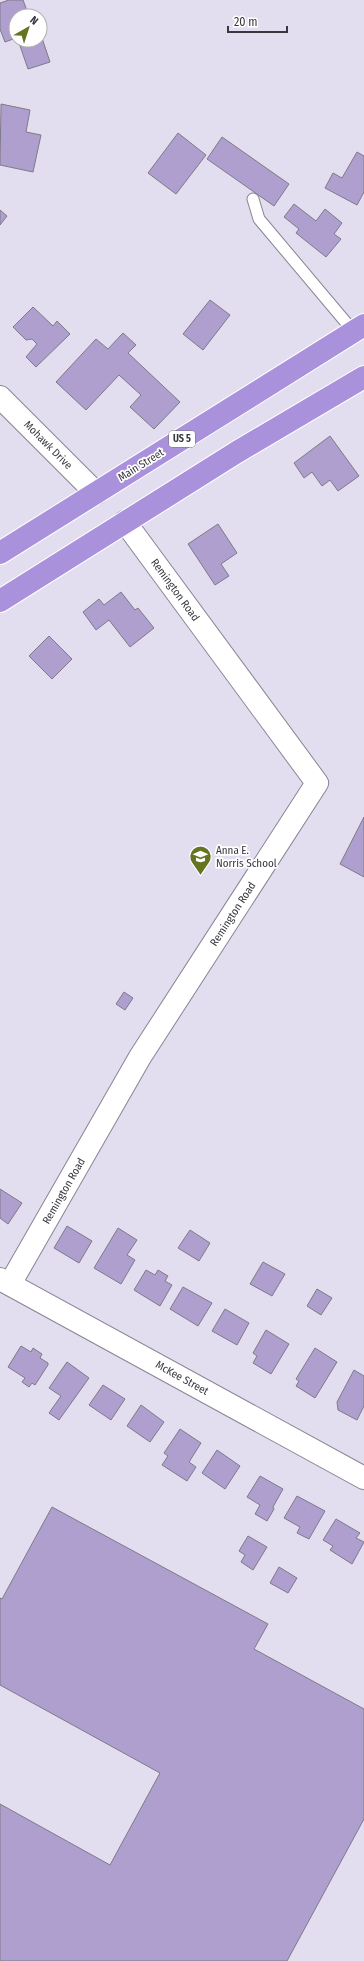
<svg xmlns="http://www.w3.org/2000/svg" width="364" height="1961" viewBox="0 0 364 1961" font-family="'Fira Sans Condensed',sans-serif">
  <rect width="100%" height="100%" fill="#e3deef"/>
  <g fill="#ae9fce" stroke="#7e7a89">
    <path d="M 9,0 L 23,0 L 29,16 L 16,16 L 16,38 L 5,42 L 0,29 L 0,3 Z"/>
    <path d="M 42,38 L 50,62 L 28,69 L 18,40 L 40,40 Z"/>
    <path d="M 1,104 L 30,110 L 26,132 L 41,135 L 33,172 L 0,165 Z"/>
    <path d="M 178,133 L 206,155 L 176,194 L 148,173 Z"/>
    <path d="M 222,137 L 289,184 L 274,206 L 207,159 Z"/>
    <path d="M 357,152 L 364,156 L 364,192 L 357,205 L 325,188 L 333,173 L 342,178 Z"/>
    <path d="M 294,204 L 316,221 L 325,209 L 342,223 L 334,234 L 341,239 L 326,257 L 296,233 L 299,229 L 284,217 Z"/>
    <path d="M 0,210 L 7,216 L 0,225 Z"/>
    <path d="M 210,300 L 230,315 L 203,350 L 183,334 Z"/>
    <path d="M 33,307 L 53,326 L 57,321 L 70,334 L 36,367 L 26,357 L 37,344 L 32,339 L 26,340 L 13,327 Z"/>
    <path d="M 123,333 L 136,345 L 128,353 L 180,402 L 154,429 L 130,407 L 141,395 L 119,375 L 86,410 L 56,382 L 96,339 L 108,349 Z"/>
    <path d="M 330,436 L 359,476 L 338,491 L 330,480 L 322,486 L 312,472 L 304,478 L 294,463 Z"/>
    <path d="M 218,524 L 237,553 L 221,564 L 229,576 L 215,585 L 188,544 Z"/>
    <path d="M 121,592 L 135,610 L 138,608 L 154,628 L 130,647 L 109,620 L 96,630 L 83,612 L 99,599 L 104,605 Z"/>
    <path d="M 49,636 L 72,659 L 52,679 L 29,656 Z"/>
    <path d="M 364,817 L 364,877 L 340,864 Z"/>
    <path d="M 124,992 L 133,998 L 125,1010 L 116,1004 Z"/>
    <path d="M 0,1189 L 22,1203 L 8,1224 L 0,1218 Z"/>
    <path d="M 67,1226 L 92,1241 L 79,1263 L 54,1248 Z"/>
    <path d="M 118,1228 L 137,1240 L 127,1255 L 135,1260 L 121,1284 L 94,1268 Z"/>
    <path d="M 190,1230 L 210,1243 L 199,1261 L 178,1248 Z"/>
    <path d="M 263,1262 L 285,1274 L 272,1296 L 250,1284 Z"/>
    <path d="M 146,1270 L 155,1275 L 158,1270 L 168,1276 L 165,1281 L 172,1285 L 160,1306 L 134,1290 Z"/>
    <path d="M 183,1287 L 212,1303 L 198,1326 L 170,1309 Z"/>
    <path d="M 317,1289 L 332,1298 L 321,1315 L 307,1306 Z"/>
    <path d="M 225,1309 L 249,1323 L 237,1345 L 212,1331 Z"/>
    <path d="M 266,1330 L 289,1344 L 271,1374 L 253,1363 L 257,1356 L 253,1353 Z"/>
    <path d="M 21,1346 L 31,1352 L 33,1348 L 42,1354 L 40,1358 L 48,1363 L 48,1365 L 35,1385 L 32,1383 L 29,1387 L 22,1382 L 25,1378 L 8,1367 Z"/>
    <path d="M 315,1348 L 337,1362 L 315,1398 L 296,1386 L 299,1381 L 296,1379 Z"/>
    <path d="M 67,1362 L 89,1378 L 59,1420 L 49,1413 L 61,1396 L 49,1388 Z"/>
    <path d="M 354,1370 L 364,1376 L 364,1406 L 357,1420 L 338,1410 L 337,1402 Z"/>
    <path d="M 103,1385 L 125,1399 L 111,1420 L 89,1405 Z"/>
    <path d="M 141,1405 L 164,1422 L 150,1442 L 127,1426 Z"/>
    <path d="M 180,1429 L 201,1443 L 189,1462 L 196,1467 L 187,1481 L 162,1465 L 168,1456 L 164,1453 Z"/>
    <path d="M 217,1450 L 240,1466 L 225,1489 L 202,1473 Z"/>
    <path d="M 260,1476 L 283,1489 L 273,1507 L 274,1509 L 267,1521 L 255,1514 L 260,1505 L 247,1497 Z"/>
    <path d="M 297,1496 L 325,1511 L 309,1539 L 297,1533 L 300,1527 L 284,1518 Z"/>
    <path d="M 52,1507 L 268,1624 L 254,1649 L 364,1709 L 364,1819 L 287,1961 L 0,1961 L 0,1804 L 110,1865 L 160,1773 L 0,1685 L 0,1598 L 2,1599 Z"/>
    <path d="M 336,1519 L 360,1533 L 356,1538 L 364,1542 L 352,1564 L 330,1550 L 333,1546 L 323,1540 Z"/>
    <path d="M 248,1536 L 267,1547 L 253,1570 L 241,1562 L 245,1555 L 239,1551 Z"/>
    <path d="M 279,1567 L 297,1578 L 288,1593 L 270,1583 Z"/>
  </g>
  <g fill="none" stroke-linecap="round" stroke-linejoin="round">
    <defs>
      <path id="lane" d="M 253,199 L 259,219 L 354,332"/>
      <g id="street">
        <path d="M 0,397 L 96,493"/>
        <path d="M 0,1279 L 364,1478"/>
        <path d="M 10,1284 L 140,1057 L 317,783 L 125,522"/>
      </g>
      <g id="highway">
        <path d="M 0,553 L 364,325"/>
        <path d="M 0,601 L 237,452 L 364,377"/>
      </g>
    </defs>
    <use href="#lane" stroke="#888493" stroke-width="13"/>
    <use href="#street" stroke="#888493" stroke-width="24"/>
    <use href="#highway" stroke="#fff" stroke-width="24"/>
    <use href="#lane" stroke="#fff" stroke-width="11"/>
    <use href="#street" stroke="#fff" stroke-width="22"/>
    <use href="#highway" stroke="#aa91dc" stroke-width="22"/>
  </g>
  <defs>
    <symbol id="school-pin" viewBox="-11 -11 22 30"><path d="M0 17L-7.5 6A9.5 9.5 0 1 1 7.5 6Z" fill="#657420" stroke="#fff"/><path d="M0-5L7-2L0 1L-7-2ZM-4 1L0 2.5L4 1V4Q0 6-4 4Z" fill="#fff"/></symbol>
  </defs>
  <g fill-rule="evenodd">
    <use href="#school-pin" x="188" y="844" width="25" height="34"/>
  </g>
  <g text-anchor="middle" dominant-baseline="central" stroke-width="3.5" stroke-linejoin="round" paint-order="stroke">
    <rect fill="#fff" stroke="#747378" stroke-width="1" x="169" y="431" width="26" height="16" rx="3"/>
    <g font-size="10" font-weight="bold" fill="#39373e">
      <text x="182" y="439">US 5</text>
    </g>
    <g font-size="11" fill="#39373e" stroke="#fff">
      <text transform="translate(48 445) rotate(45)">Mohawk Drive</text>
      <text transform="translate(141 465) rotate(-32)">Main Street</text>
      <text transform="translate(175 590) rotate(54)">Remington Road</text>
      <text transform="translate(233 914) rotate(-57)">Remington Road</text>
      <text transform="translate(64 1191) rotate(-60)">Remington Road</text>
      <text transform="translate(182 1378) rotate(29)">McKee Street</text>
    </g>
    <g font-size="11" fill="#39373e" stroke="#fff" text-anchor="start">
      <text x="216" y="850">Anna E.<tspan x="216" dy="13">Norris School</tspan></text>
    </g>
  </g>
  <g transform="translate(28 28) rotate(39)"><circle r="19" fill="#ffffff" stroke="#b0afb2"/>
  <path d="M0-3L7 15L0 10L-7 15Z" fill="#657420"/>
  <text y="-6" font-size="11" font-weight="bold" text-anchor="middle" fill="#39373e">N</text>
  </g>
  <path d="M228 26v6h59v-6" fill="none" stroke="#39373e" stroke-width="2"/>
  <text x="234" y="26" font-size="12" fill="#39373e" stroke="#ffffff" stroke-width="3" paint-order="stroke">20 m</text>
</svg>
